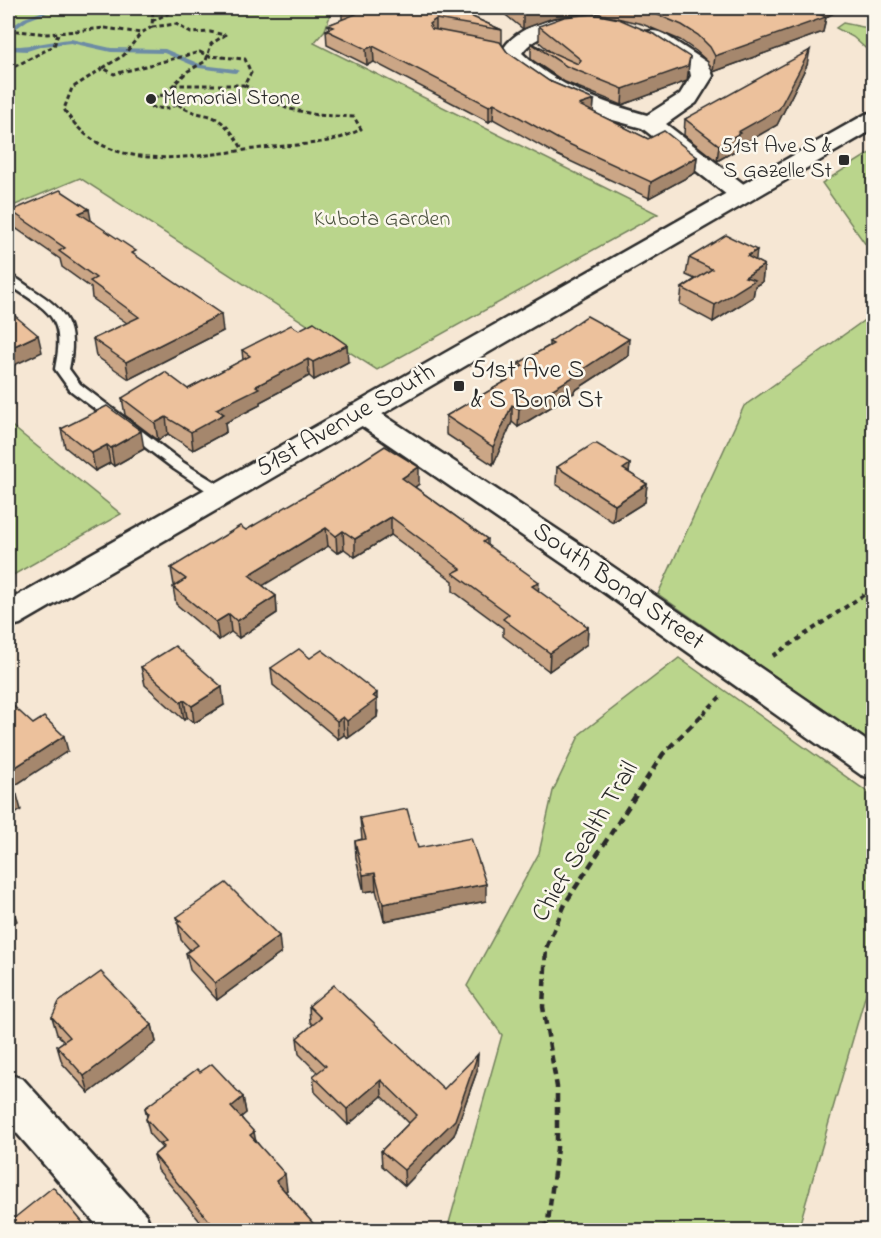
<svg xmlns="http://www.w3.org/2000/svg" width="881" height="1238" viewBox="0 0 881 1238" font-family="'Indie Flower',sans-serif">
  <rect width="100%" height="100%" fill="#f6e7d4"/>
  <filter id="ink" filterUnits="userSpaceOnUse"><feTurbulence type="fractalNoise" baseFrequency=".0167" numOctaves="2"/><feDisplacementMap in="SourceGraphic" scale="12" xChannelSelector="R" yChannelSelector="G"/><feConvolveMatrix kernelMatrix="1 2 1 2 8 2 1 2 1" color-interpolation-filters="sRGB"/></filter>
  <g filter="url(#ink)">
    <g fill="#bad58c" stroke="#72805c" stroke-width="1.5">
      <path d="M 8,8 L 344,8 L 331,13 L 325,30 L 314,43 L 658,214 L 377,370 L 80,178 L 8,208 Z"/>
      <path d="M 843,23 L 873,29 L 873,55 L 853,37 L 836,28 Z"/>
      <path d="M 873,151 L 873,255 L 822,183 Z"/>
      <path d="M 873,314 L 873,745 L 658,594 L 744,406 Z"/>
      <path d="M 8,423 L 121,514 L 8,578 Z"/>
      <path d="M 679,658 L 873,796 L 873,969 L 798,1230 L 447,1230 L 502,1035 L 467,986 L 539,853 L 553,791 L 580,734 Z"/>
    </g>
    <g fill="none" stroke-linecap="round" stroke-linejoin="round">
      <g fill="#6d8ca5" fill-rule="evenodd">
        <path d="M 52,8 L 60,8 L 28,20 L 8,34 L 8,29 L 24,18 Z"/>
        <path d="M 71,39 L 111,48 L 165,49 L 202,65 L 235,69 L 239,71 L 235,73 L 199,68 L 164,53 L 111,52 L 71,43 L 43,46 L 27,51 L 8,50 L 8,46 C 29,47 50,41 71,39 Z"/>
      </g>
      <defs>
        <path id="lane" d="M 8,275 C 17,277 24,284 32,289 C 68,311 78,327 69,369 L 80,384 L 184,463 L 226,489 L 229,493 L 226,497 L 216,497 L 174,469 L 70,390 L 55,369 C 67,316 48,311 8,284 Z"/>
        <g id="street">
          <path d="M 583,14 L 590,16 L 594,20 L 590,24 C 568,30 536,32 522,53 C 556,86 603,103 647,115 L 680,94 L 691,76 L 690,71 L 645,42 L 642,37 L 645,32 L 653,31 L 661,32 L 708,63 L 713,76 L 696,103 L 666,124 L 750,189 L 753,194 L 750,199 L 741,201 L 732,199 L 642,128 L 602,117 L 550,95 L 517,73 L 500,54 C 515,25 553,18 583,14 Z"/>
          <path d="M 360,403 L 370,406 L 590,551 L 874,746 L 874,779 L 861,775 L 568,567 L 350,418 L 346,412 L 350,406 Z"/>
          <path d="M 8,1074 L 23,1079 L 146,1215 L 152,1230 L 101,1230 L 8,1123 Z"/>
        </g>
        <path id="secondary" d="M 874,112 L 874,129 L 20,624 L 8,627 L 8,601 L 866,114 Z"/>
      </defs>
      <use href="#lane" stroke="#2b2b2b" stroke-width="5"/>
      <use href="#street" stroke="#2b2b2b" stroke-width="5"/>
      <use href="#secondary" stroke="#2b2b2b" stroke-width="5"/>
      <g stroke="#2b2b2b" stroke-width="3" stroke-dasharray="4.5 3" stroke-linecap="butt">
        <path d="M 152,21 L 180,8"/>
        <path d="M 152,27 L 176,24 L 191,33 L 210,32 L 225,35 L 211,44 L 206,61 L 188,71 L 168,90 L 168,96"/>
        <path d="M 8,30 L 47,34 L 105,28 L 141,33 L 152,27 L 153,8"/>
        <path d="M 200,52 L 208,56 L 245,59 L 251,73 L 244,85 L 286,108 L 317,115 L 354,117 L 361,129 C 330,146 297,144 263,148 C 196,155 106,179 64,109 L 72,88 L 103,68 L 114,74 Z"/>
        <path d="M 103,68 L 124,55 L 141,33"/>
        <path d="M 8,70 L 54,46 L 58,34"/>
        <path d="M 173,85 L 244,85"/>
        <path d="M 160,95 L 169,97 L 178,104 L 165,109 L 151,107 L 149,102 Z"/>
        <path d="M 178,104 C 188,112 198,113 210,116 C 226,121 235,137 243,150"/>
      </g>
      <g stroke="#2b2b2b" stroke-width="4" stroke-dasharray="5 4.5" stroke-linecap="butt">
        <path d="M 773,656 L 874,588"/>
        <path d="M 703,714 L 720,697"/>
      </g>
      <path stroke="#2b2b2b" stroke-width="4.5" stroke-dasharray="8 5" stroke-linecap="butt" d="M 543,1230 L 548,1222 L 557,1148 L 557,1087 L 543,1007 L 546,948 L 566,902 L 663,754 L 704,713"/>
      <use href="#lane" fill="#fbf7ec" fill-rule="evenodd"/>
      <use href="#street" fill="#fbf7ec" fill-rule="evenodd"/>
      <use href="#secondary" fill="#fbf7ec" fill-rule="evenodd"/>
    </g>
    <g fill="#cba686" stroke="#2b2b2b" stroke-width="1.5">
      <path d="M 342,8 L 452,8 L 502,30 L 502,45 L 507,52 L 549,81 L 594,100 L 593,112 L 648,139 L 697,157 L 695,173 L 649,198 L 557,155 L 493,119 L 489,122 L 374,62 L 367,65 L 327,45 L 326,30 L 329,29 L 328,25 L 342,20 Z"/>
      <path d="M 497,8 L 843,8 L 826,17 L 823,32 L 713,72 L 708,62 L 696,51 L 680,40 L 642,24 L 592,12 L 553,18 L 523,29 Z"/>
      <path d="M 539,26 L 687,81 L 622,105 L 565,82 L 531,59 L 531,43 L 552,53 L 539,42 Z"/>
      <path d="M 807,65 L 777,125 L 738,147 L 738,149 L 717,161 L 684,135 L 685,119 Z"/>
      <path d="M 11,211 L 91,221 L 136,256 L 223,331 L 129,379 L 96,356 L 93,339 L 127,323 L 92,298 L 91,288 L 62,267 L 60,259 L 14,227 Z"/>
      <path d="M 689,258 L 756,261 L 764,265 L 762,282 L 755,286 L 753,297 L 713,322 L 680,304 L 682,288 L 695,279 L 686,275 Z"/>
      <path d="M 549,342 L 628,356 L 574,391 L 574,393 L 518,427 L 512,422 L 493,465 L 446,434 L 446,416 L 503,383 L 504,377 L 518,369 L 519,363 L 549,346 Z"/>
      <path d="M 242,350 L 348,362 L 314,380 L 309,376 L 260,402 L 260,405 L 225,423 L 226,432 L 193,450 L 168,434 L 158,440 L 125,415 L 122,398 L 188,389 L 243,360 Z"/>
      <path d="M 61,429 L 144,449 L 114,466 L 110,463 L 95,471 L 65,447 Z"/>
      <path d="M 630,464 L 629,473 L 647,484 L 645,502 L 613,522 L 556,484 L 557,467 Z"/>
      <path d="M 419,484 L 415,487 L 487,539 L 487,545 L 538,591 L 588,627 L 587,644 L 549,671 L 503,636 L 503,628 L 453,591 L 453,581 L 391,535 L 355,557 L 344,549 L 337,553 L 328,546 L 262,585 L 276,596 L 277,613 L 239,638 L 231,632 L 219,640 L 176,604 L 173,587 L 175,586 L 174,585 L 171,568 L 246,530 Z"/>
      <path d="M 310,658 L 378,711 L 377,717 L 348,738 L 344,735 L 338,739 L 273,685 L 271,668 Z"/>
      <path d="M 141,667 L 224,705 L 194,723 L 187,717 L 184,720 L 145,685 Z"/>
      <path d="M 360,818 L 418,848 L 486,901 L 384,921 L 376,890 L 364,892 L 356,858 L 355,841 L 362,839 Z"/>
      <path d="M 177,917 L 281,953 L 217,1000 L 190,970 L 186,953 L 190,950 L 181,940 Z"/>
      <path d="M 309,1006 L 444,1089 L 477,1071 L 454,1135 L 405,1186 L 382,1166 L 381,1151 L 409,1123 L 382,1096 L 348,1125 L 315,1092 L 313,1076 L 318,1073 L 299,1054 L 297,1038 L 313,1025 L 310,1022 Z"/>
      <path d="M 52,1017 L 152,1025 L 156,1042 L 89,1093 L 62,1063 L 57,1046 L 64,1041 L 57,1034 Z"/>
      <path d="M 200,1072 L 243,1097 L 246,1113 L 241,1117 L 287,1190 L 285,1191 L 318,1230 L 207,1230 L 158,1170 L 154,1155 L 162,1148 L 150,1135 L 146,1119 L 147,1117 L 145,1108 Z"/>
    </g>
    <g fill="#a5876d" stroke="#2b2b2b" stroke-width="1.5">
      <path d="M 540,8 L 592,8 L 592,12 L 553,18 L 523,29 L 523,14 Z"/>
      <path d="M 819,8 L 843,8 L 826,17 L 823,32 L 713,72 L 715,56 Z"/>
      <path d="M 436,19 L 436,35 L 429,39 L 429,24 Z"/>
      <path d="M 373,46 L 374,62 L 367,65 L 366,49 Z"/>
      <path d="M 810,50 L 807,65 L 777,125 L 738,147 L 738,149 L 717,161 L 719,145 L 738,132 Z"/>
      <path d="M 690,57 L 687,81 L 622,105 L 623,89 Z"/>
      <path d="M 594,100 L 593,116 L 579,105 Z"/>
      <path d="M 494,103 L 493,119 L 489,122 L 489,106 Z"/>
      <path d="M 697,157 L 695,173 L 649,198 L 651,182 Z"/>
      <path d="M 89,209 L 92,225 L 79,213 Z"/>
      <path d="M 757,250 L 755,267 L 747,256 Z"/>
      <path d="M 764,265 L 762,282 L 755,286 L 753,297 L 713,322 L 715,305 L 745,277 Z"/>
      <path d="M 221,314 L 223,331 L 129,379 L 126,362 Z"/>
      <path d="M 38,335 L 42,352 L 8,368 L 8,349 Z"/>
      <path d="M 629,339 L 628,356 L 574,391 L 574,393 L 518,427 L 519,409 Z"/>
      <path d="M 347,345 L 348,362 L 314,380 L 313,362 Z"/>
      <path d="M 308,359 L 309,376 L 260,402 L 260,405 L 225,423 L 226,432 L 193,450 L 191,432 L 216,409 L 256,386 Z"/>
      <path d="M 512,405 L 512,422 L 493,465 L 493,447 Z"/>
      <path d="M 166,417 L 168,434 L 158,440 L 155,423 Z"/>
      <path d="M 141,431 L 144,449 L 114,466 L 111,448 Z"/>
      <path d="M 107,445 L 110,463 L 95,471 L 92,453 Z"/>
      <path d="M 630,464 L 628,482 L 623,469 Z"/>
      <path d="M 419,467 L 419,484 L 402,496 L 402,478 Z"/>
      <path d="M 647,484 L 645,502 L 613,522 L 615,505 Z"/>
      <path d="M 391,517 L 391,535 L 355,557 L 355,539 Z"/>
      <path d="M 326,528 L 328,546 L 251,593 L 249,575 Z"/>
      <path d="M 343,531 L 344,549 L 337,553 L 336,536 Z"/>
      <path d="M 539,582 L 538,599 L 532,586 Z"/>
      <path d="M 276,596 L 277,613 L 239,638 L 237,621 Z"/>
      <path d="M 229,614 L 231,632 L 219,640 L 216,622 Z"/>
      <path d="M 588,627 L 587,644 L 549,671 L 550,653 Z"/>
      <path d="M 222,687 L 224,705 L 194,723 L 192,706 Z"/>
      <path d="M 377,693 L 377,717 L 348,738 L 347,721 Z"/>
      <path d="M 184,700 L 187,717 L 184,720 L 181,702 Z"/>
      <path d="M 343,717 L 344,735 L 338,739 L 337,721 Z"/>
      <path d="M 64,736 L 68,751 L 8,790 L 8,772 Z"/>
      <path d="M 17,795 L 21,810 L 8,819 L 8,800 Z"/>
      <path d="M 375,873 L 376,890 L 364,892 L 363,875 Z"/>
      <path d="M 486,884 L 486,901 L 384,921 L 383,904 Z"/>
      <path d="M 11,904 L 17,921 L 8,927 L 8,906 Z"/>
      <path d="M 279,936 L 281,953 L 217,1000 L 215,983 Z"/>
      <path d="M 152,1025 L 156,1042 L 89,1093 L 84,1076 Z"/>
      <path d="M 478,1054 L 477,1071 L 454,1135 L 405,1186 L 404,1170 Z"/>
      <path d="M 381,1080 L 382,1096 L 348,1125 L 347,1109 Z"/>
      <path d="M 243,1097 L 246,1113 L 234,1123 L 231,1107 Z"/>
      <path d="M 254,1132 L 257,1148 L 250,1135 Z"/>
      <path d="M 285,1174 L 287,1190 L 279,1197 L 276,1181 Z"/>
    </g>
    <g fill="#ecc19c" stroke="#2b2b2b" stroke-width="1.5">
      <path d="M 343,8 L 452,8 L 502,30 L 436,19 L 429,24 L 432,29 L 500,42 L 507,52 L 549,81 L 594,100 L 579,105 L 648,139 L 664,131 L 697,157 L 651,182 L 558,139 L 494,103 L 489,106 L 373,46 L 366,49 L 326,30 L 333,27 L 328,25 L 356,14 Z"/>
      <path d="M 516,8 L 540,8 L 523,14 Z"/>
      <path d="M 636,8 L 819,8 L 812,11 L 826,17 L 715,56 L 710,47 L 698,35 L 682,25 L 644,9 Z"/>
      <path d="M 593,14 L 619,19 L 656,35 L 690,57 L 688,66 L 623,89 L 566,66 L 531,43 L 578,64 L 581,60 L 539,26 L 564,17 Z"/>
      <path d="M 810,50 L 779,109 L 738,132 L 740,133 L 719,145 L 685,119 Z"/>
      <path d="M 60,190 L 89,209 L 79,213 L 136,251 L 132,253 L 221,314 L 126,362 L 93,339 L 139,317 L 90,281 L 96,278 L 59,251 L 65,248 L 11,211 Z"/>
      <path d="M 726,235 L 757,250 L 747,256 L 764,265 L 745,277 L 755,280 L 715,305 L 682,288 L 712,269 L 689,258 Z"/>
      <path d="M 8,310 L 38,335 L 8,349 Z"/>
      <path d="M 587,316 L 629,339 L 574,375 L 575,376 L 519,409 L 512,405 L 493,447 L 446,416 L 508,380 L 504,377 L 523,366 L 519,363 L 553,344 L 549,342 Z"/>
      <path d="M 314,322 L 347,345 L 313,362 L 308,359 L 256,386 L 259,388 L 216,409 L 224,414 L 191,432 L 166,417 L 155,423 L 122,398 L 165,372 L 188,389 L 250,356 L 242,350 L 291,325 L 299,330 Z"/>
      <path d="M 107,406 L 141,431 L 111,448 L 107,445 L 92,453 L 61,429 Z"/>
      <path d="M 593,444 L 597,444 L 630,464 L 623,469 L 647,484 L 615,505 L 557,467 Z"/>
      <path d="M 385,446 L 419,467 L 402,478 L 487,539 L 483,542 L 539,582 L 532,586 L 588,627 L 550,653 L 503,619 L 509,614 L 453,573 L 461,569 L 391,517 L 355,539 L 343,531 L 336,536 L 326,528 L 249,575 L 276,596 L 237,621 L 229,614 L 216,622 L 173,587 L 186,579 L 171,568 L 240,526 L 246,530 L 334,479 Z"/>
      <path d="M 175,646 L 222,687 L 192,706 L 184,700 L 181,702 L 141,667 Z"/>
      <path d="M 299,649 L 310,658 L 322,650 L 377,693 L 373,696 L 377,699 L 347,721 L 343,717 L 337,721 L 271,668 Z"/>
      <path d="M 8,701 L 33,724 L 44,717 L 64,736 L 8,772 Z"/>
      <path d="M 8,785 L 17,795 L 8,800 Z"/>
      <path d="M 407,809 L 418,848 L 471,838 L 486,884 L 383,904 L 375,873 L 363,875 L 355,841 L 366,839 L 360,818 Z"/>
      <path d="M 226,883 L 279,936 L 215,983 L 186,953 L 198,945 L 177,923 L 181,921 L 177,917 Z"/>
      <path d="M 8,899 L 11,904 L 8,906 Z"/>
      <path d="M 101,972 L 152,1025 L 84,1076 L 57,1046 L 70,1037 L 52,1017 L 59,1002 Z"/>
      <path d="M 334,985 L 444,1089 L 478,1054 L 455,1120 L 404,1170 L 381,1151 L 417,1115 L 381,1080 L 347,1109 L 313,1076 L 326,1066 L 297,1038 L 321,1018 L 309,1006 Z"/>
      <path d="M 212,1064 L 243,1097 L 231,1107 L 254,1132 L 250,1135 L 285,1174 L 276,1181 L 318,1229 L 315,1230 L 217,1230 L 154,1155 L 164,1147 L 161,1144 L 166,1141 L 146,1119 L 148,1114 L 145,1108 L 197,1069 L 200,1072 Z"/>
      <path d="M 53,1187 L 89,1230 L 8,1230 L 8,1223 Z"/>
    </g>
  </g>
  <g fill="#2b2b2b" stroke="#fbf7ec" stroke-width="2">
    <circle cx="151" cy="99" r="6"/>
    <rect x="838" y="154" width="12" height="12" rx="3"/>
    <rect x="453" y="380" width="12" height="12" rx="3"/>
  </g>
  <g text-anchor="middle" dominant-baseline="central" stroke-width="5" stroke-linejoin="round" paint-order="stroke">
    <g font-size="22" fill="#2b2b2b" stroke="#fbf7ec" text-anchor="start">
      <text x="163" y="99">Memorial Stone</text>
      <text x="832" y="147" text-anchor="end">51st Ave S &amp;<tspan x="832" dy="25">S Gazelle St</tspan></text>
    </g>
    <g font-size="22" fill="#4f5643" stroke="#fbf7ec">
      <text x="382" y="220">Kubota Garden</text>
    </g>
    <g font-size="26" fill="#2b2b2b" stroke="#fbf7ec" text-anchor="start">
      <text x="471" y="371">51st Ave S<tspan x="471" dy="30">&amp; S Bond St</tspan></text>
    </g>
    <g font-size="26" fill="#2b2b2b" stroke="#fbf7ec">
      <text transform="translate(346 421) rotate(-30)">51st Avenue South</text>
      <text transform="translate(618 587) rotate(35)">South Bond Street</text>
      <text transform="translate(586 842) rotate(-59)">Chief Sealth Trail</text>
    </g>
  </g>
  <rect width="881" height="1238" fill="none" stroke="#fbf7ec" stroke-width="30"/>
  <rect x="15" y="15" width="851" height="1208" fill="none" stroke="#2b2b2b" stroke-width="2" filter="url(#ink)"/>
</svg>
